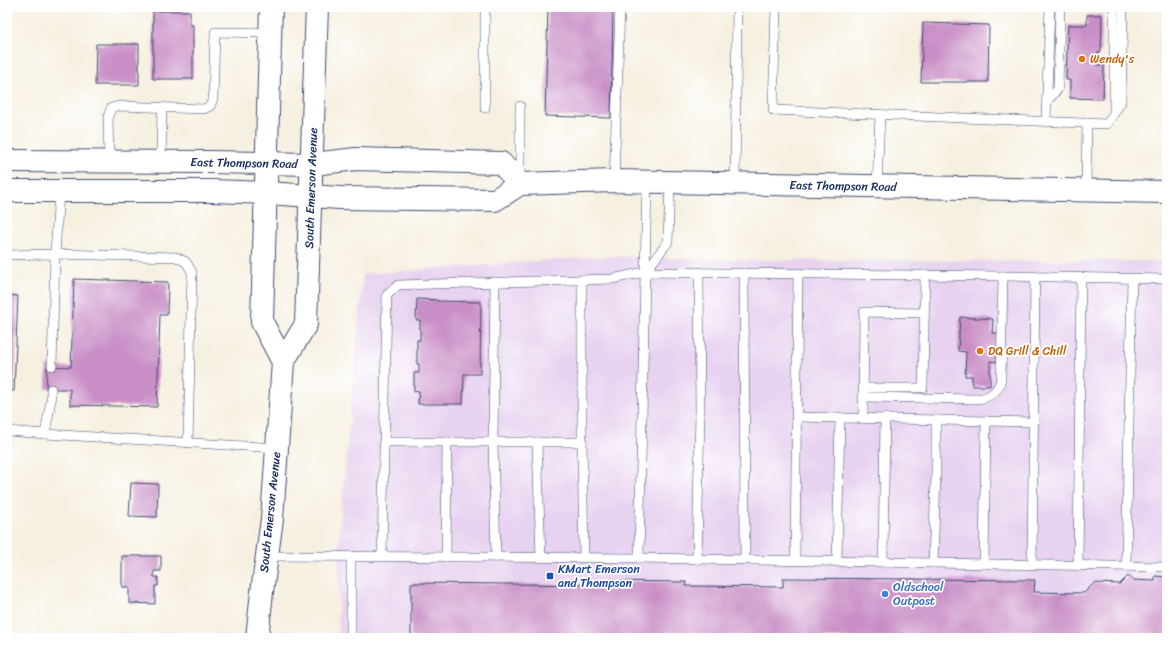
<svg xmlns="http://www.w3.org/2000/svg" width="1174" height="645" viewBox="0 0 1174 645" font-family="Sriracha,sans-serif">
  <rect width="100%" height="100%" fill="#fff"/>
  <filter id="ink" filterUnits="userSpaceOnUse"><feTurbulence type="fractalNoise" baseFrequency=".025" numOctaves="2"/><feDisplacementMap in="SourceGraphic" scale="8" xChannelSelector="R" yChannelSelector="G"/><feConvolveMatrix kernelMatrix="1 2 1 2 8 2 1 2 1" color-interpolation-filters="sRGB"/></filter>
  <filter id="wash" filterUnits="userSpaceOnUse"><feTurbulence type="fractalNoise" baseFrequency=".012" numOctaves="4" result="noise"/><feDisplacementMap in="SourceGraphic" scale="16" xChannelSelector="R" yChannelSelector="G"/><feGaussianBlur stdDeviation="0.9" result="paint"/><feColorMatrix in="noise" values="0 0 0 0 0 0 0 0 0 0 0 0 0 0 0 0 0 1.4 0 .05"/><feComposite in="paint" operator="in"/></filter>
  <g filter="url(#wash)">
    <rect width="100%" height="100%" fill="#f6f0e0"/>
    <path fill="#e7d2ef" d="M 608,256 L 730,260 L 1167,261 L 1167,638 L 338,638 L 339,536 L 363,274 Z"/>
    <g id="blocks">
      <g fill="#c98ec6">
        <path d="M 548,7 L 613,7 L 611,118 L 545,116 Z"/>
        <path d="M 153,11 L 190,11 L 190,25 L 193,25 L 193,79 L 153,79 Z"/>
        <path d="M 1087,15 L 1102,15 L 1101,52 L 1098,52 L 1097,65 L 1104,65 L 1103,99 L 1070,98 L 1070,80 L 1066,80 L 1068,25 L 1087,25 Z"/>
        <path d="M 923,23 L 989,25 L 988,82 L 921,82 Z"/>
        <path d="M 96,44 L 139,44 L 139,85 L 95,85 Z"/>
        <path d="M 74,279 L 168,282 L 167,315 L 160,315 L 157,407 L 70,405 L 70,389 L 46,389 L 47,366 L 71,367 Z"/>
        <path d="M 7,295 L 18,296 L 14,391 L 7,391 Z"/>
        <path d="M 417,299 L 437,300 L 437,301 L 481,302 L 480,374 L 464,374 L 463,404 L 418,404 L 419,391 L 414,392 L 414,373 L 419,373 L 419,364 L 417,364 L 417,340 L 420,340 L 420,320 L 416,320 Z"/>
        <path d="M 960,317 L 993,319 L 992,333 L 998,333 L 997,362 L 990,361 L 990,386 L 972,386 L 972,376 L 965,376 L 966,352 L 958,351 Z"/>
        <path d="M 131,483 L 158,484 L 157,517 L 129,516 Z"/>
        <path d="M 122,556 L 161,556 L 161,571 L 154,571 L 154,577 L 158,577 L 158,586 L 155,586 L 155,604 L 129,603 L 129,587 L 122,587 Z"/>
        <path d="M 1128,576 L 1133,580 L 1155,581 L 1155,576 L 1167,577 L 1167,638 L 411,638 L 411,583 L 604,585 L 604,581 L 686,582 L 686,586 L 783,587 L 783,578 L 1035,580 L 1034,592 L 1084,593 L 1094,583 L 1120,584 Z"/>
      </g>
    </g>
  </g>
  <g filter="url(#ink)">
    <use href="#blocks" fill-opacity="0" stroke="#3c4c72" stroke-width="1"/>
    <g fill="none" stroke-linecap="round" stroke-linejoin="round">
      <defs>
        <g id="service">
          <path d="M 776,7 L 773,110 L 1107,124 L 1121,102 L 1123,7"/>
          <path d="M 1114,7 L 1114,113"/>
          <path d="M 1047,101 L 1058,89 L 1060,7"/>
          <path d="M 485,108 L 485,7"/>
          <path d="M 1046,121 L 1050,7"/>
          <path d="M 109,161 L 108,117 L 111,108 L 119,106 L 204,109 L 210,106 L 213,99 L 215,32 L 271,33"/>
          <path d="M 161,162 L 162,108"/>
          <path d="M 520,179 L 520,106"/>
          <path d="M 614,181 L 620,7"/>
          <path d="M 735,184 L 737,7"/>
          <path d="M 877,187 L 880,115"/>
          <path d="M 1086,190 L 1087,123"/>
          <path d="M 7,255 L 55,254 L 176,257 L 186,262 L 192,272 L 188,443"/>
          <path d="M 645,272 L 668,242 L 670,183"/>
          <path d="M 744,273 L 745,560"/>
          <path d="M 495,282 L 493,442 L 496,557"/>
          <path d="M 52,366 L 55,254 L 59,191"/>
          <path d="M 863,388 L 923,388 L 925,275"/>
          <path d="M 51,389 L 51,400 L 45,434 L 277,448"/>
          <path d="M 863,397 L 976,399 C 989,398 999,392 1001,378 L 1003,276"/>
          <path d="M 797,417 L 1033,422"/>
          <path d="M 863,418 L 864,312 L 924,313"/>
          <path d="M 7,431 L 45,434"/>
          <path d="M 384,442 L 582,442 L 582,280"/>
          <path d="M 537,442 L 541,557"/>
          <path d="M 582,442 L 584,557"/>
          <path d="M 267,556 L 639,558 L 1167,567"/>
          <path d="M 351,556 L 351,638"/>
          <path d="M 382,556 L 387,295 L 398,285 L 612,279 L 645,272 L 1003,276 L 1167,279"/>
          <path d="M 446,557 L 447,442"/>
          <path d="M 639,558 L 647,182"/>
          <path d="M 697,559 L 700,412 L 699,272"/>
          <path d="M 795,560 L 798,273"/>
          <path d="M 837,561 L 840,417"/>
          <path d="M 883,562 L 885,418"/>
          <path d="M 933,563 L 936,475 L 936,420"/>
          <path d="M 984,564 L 986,421"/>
          <path d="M 1032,564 L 1035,276"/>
          <path d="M 1078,565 L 1081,277"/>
          <path d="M 1126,566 L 1132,278"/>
        </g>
        <g id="secondary">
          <path d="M 7,161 L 211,162 L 313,164 L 356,159 L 501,163 L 520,184"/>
          <path d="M 7,191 L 212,191 L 267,193 L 340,198 L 495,200 L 520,184 L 614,181 L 1167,192"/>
        </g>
        <g id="primary">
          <path d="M 271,7 L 262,322 L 283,362"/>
          <path d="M 257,638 L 262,592 L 272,519 L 283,362 L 306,324 L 317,7"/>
        </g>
      </defs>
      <use href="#service" stroke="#3c4c72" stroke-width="10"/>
      <use href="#secondary" stroke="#3c4c72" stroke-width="24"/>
      <use href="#primary" stroke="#3c4c72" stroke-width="24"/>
      <use href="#service" stroke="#fff" stroke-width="9"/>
      <use href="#secondary" stroke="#fff" stroke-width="22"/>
      <use href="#primary" stroke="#fff" stroke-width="22"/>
    </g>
  </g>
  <g fill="#e8710a" stroke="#fff" stroke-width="1.5">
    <circle cx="1082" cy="59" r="4"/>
    <circle cx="980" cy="351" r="4"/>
  </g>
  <rect fill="#1a4fb4" stroke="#fff" stroke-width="1.5" x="546" y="572" width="8" height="8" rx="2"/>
  <circle fill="#3f7fe0" stroke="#fff" stroke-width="1.5" cx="885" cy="594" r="4"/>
  <g text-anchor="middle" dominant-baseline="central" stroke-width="3.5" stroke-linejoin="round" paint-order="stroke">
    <g font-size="12" fill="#c56008" stroke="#fff" text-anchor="start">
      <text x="1090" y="59">Wendy's</text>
      <text x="988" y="351">DQ Grill &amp; Chill</text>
    </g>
    <g font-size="12" fill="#1b2f5e" stroke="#fff">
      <text transform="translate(244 163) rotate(1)">East Thompson Road</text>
      <text transform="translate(843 186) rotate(1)">East Thompson Road</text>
      <text transform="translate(311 188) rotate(-88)">South Emerson Avenue</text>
      <text transform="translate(270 512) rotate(-84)">South Emerson Avenue</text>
    </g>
    <g font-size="12" fill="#164399" stroke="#fff" text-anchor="start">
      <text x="558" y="569">KMart Emerson<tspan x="558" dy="14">and Thompson</tspan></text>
    </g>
    <g font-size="12" fill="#366cbe" stroke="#fff" text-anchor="start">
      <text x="893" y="587">Oldschool<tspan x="893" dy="14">Outpost</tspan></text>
    </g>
  </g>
  <rect width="1174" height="645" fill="none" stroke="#fff" stroke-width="24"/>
</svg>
